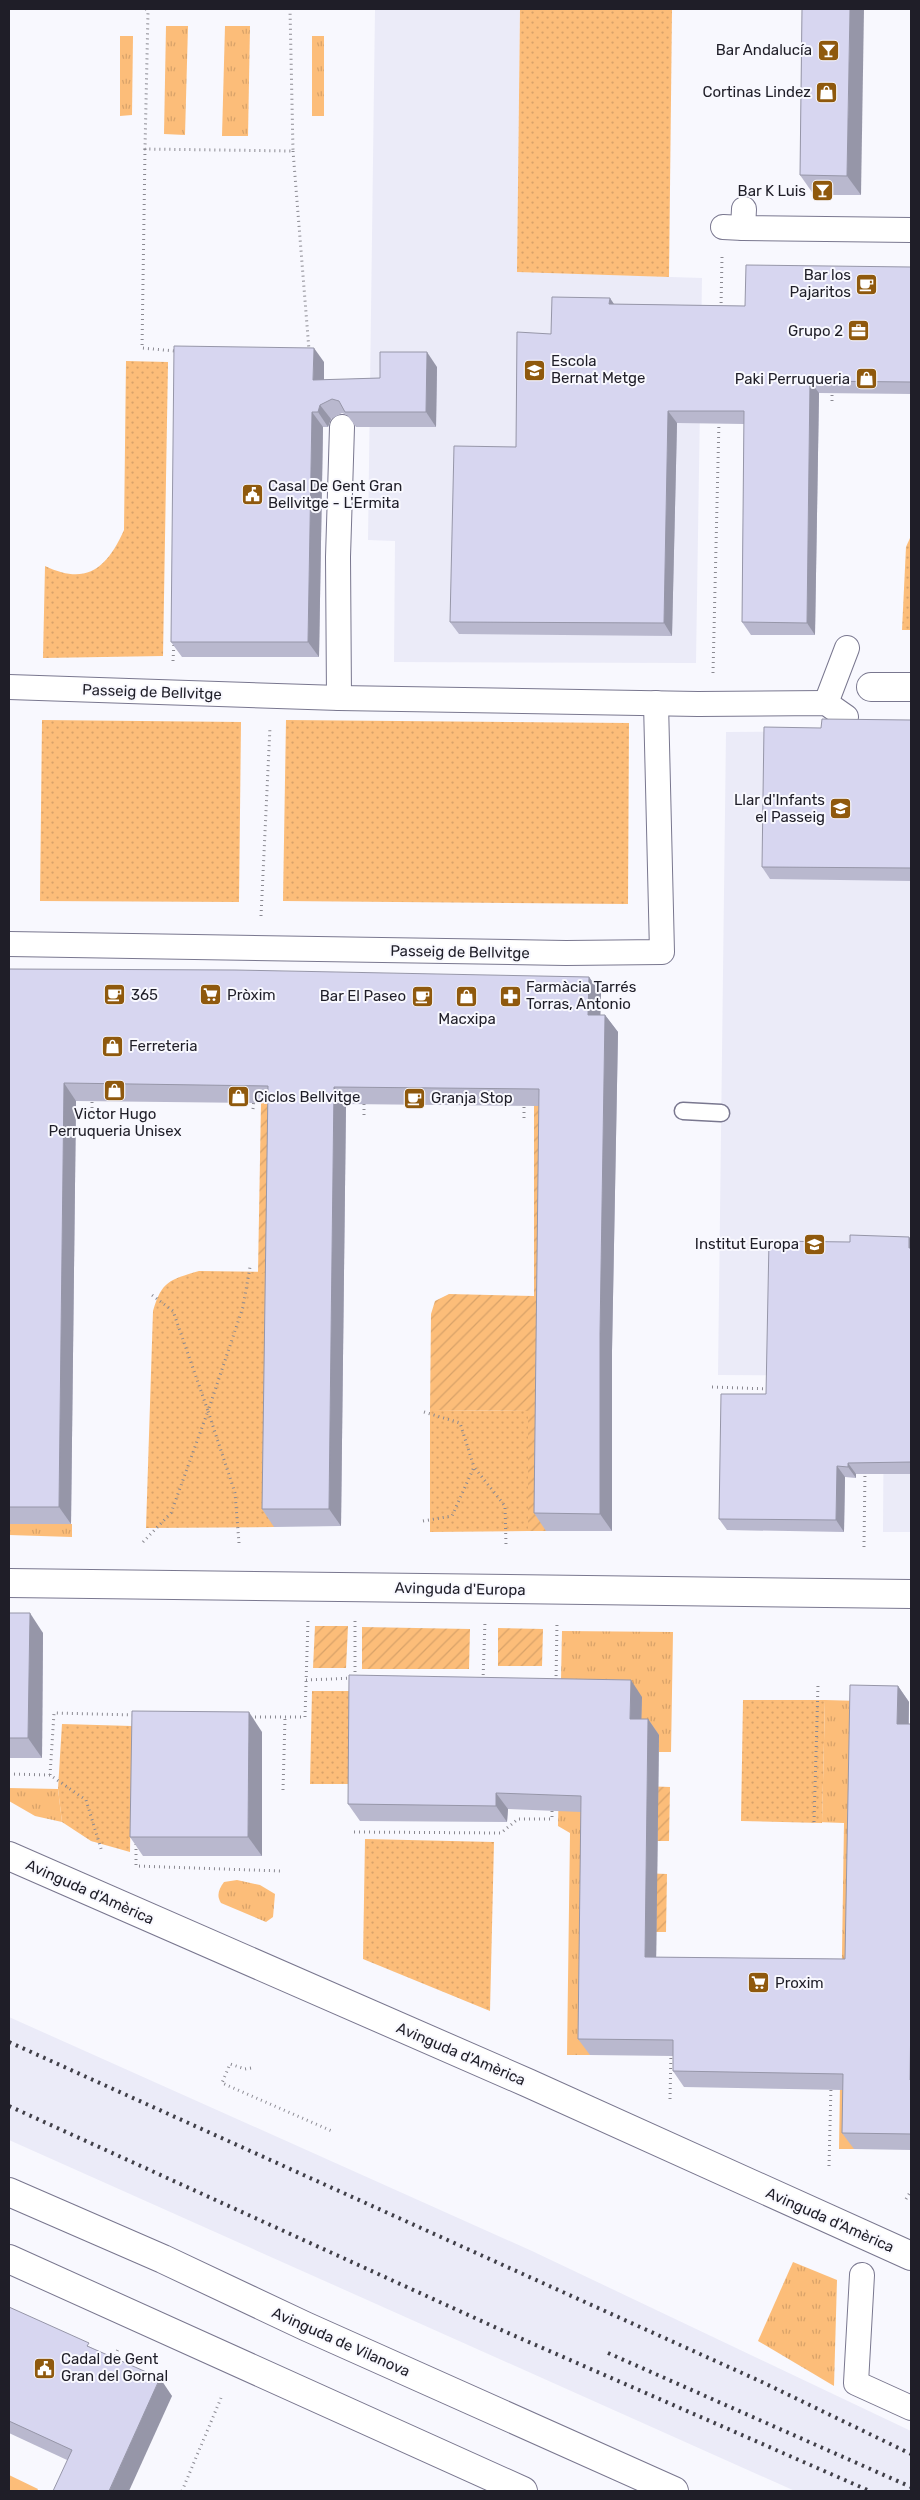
<svg xmlns="http://www.w3.org/2000/svg" width="920" height="2500" viewBox="0 0 920 2500" font-family="Rubik,sans-serif">
  <defs>
    <pattern id="grass-tufts" width="24" height="20" patternUnits="userSpaceOnUse" patternTransform="scale(1.25)"><rect width="24" height="20" fill="#fcbd79"/><path d="M3 7l-1-3M5 7V3M7 7l1-3M15 17l-1-3M17 17v-4M19 17l1-3" fill="none" stroke="#d8a269"/></pattern>
    <pattern id="park-dots" width="8" height="8" patternUnits="userSpaceOnUse" patternTransform="scale(1.25)"><rect width="8" height="8" fill="#fcbd79"/><path d="M2 2h.1M6 6h.1" fill="none" stroke="#d8a269" stroke-width="1.8" stroke-linecap="round"/></pattern>
    <pattern id="garden-furrows" width="10" height="10" patternUnits="userSpaceOnUse" patternTransform="scale(1.25)"><rect width="10" height="10" fill="#fcbd79"/><path d="M-1 1l2-2M0 10L10 0M9 11l2-2" fill="none" stroke="#d8a269"/></pattern>
  </defs>
  <rect width="100%" height="100%" fill="#f8f8fe"/>
  <g fill="#ebebf8">
    <path d="M 375,9 L 520,9 L 517,272 L 702,278 L 696,663 L 394,662 L 395,541 L 368,540 Z"/>
    <path d="M 831,731 L 911,733 L 911,1532 L 883,1532 L 884,1376 L 718,1375 L 726,732 Z"/>
    <path d="M 9,2017 L 532,2251 L 911,2431 L 911,2491 L 795,2491 L 9,2140 Z"/>
  </g>
  <g fill="url(#grass-tufts)">
    <path d="M 166,26 L 188,26 L 185,135 L 164,134 Z"/>
    <path d="M 225,26 L 250,26 L 248,136 L 222,136 Z"/>
    <path d="M 120,36 L 133,36 L 132,115 L 120,116 Z"/>
    <rect x="312" y="36" width="12" height="80"/>
    <path d="M 9,1524 L 72,1524 L 72,1537 L 9,1535 Z"/>
    <path d="M 562,1631 L 673,1632 L 671,1752 L 659,1752 L 659,1735 L 594,1696 L 590,2055 L 567,2055 L 570,1833 L 558,1826 Z"/>
    <path d="M 825,1700 L 861,1701 L 854,2149 L 839,2149 L 844,1823 L 816,1822 L 822,1822 Z"/>
    <path d="M 9,1788 L 58,1789 L 62,1822 L 35,1816 L 9,1801 Z"/>
    <path d="M 237,1880 L 260,1885 L 275,1894 L 273,1917 L 266,1922 L 221,1903 C 216,1895 219,1889 224,1882 Z"/>
    <path d="M 793,2262 L 837,2280 L 834,2386 L 758,2341 Z"/>
  </g>
  <g fill="url(#park-dots)">
    <path d="M 520,9 L 672,9 L 669,277 L 517,272 Z"/>
    <path d="M 126,361 L 168,362 L 163,656 L 43,658 L 45,566 C 87,586 107,568 124,530 Z"/>
    <path d="M 910,538 L 911,630 L 902,630 L 906,547 Z"/>
    <path d="M 42,720 L 241,722 L 239,902 L 40,901 Z"/>
    <path d="M 286,720 L 629,723 L 628,904 L 283,901 Z"/>
    <path d="M 199,1271 L 278,1272 L 274,1527 L 146,1528 L 153,1311 C 162,1281 169,1280 199,1271 Z"/>
    <path d="M 430,1410 L 529,1411 L 528,1531 L 430,1532 Z"/>
    <path d="M 312,1691 L 351,1691 L 349,1784 L 310,1784 Z"/>
    <path d="M 743,1700 L 825,1700 L 822,1823 L 741,1821 Z"/>
    <path d="M 62,1724 L 132,1726 L 130,1852 L 91,1841 L 62,1822 L 58,1789 Z"/>
    <path d="M 365,1839 L 494,1842 L 490,2011 L 363,1959 Z"/>
  </g>
  <g fill="url(#garden-furrows)">
    <path d="M 263,989 L 278,1272 L 258,1273 Z"/>
    <path d="M 534,992 L 552,993 L 546,1531 L 528,1531 L 528,1411 L 430,1410 L 431,1314 L 435,1301 L 449,1294 L 534,1296 Z"/>
    <path d="M 315,1626 L 348,1626 L 346,1668 L 313,1668 Z"/>
    <path d="M 362,1627 L 470,1629 L 469,1669 L 362,1669 Z"/>
    <path d="M 498,1628 L 543,1629 L 542,1666 L 498,1666 Z"/>
    <path d="M 641,1786 L 670,1787 L 669,1841 L 657,1841 Z"/>
    <path d="M 640,1873 L 667,1874 L 666,1932 L 656,1932 Z"/>
  </g>
  <path fill="#fcbd79" d="M 9,2475 L 38,2489 L 37,2491 L 9,2491 Z"/>
  <g fill="none" stroke-linecap="round" stroke-linejoin="round">
    <defs>
      <path id="service" d="M 683,1111 L 721,1113"/>
      <g id="pedestrian">
        <path d="M 744,209 L 743,228 L 911,230"/>
        <path d="M 723,227 L 743,228"/>
        <path d="M 9,687 L 339,698 L 698,704 L 826,703 L 846,717"/>
        <path d="M 339,698 L 338,557 L 342,427"/>
        <path d="M 826,703 L 847,648"/>
        <path d="M 9,944 L 566,953 L 662,952 L 656,703"/>
        <path d="M 862,2275 L 856,2383 L 911,2408"/>
      </g>
      <g id="minor">
        <path d="M 871,687 L 911,687"/>
        <path d="M 9,1583 L 911,1594"/>
        <path d="M 9,1856 L 528,2083 L 911,2256"/>
        <path d="M 9,2192 L 163,2259 L 305,2326 L 674,2491"/>
        <path d="M 9,2259 L 523,2491"/>
      </g>
    </defs>
    <use href="#service" stroke="#79778f" stroke-width="19"/>
    <use href="#pedestrian" stroke="#79778f" stroke-width="26"/>
    <use href="#minor" stroke="#79778f" stroke-width="30"/>
    <g stroke="#8a8991" stroke-width="3" stroke-dasharray="1 4" stroke-linecap="butt">
      <path d="M 146,9 L 148,12 L 145,149 L 293,151 L 290,9"/>
      <path d="M 145,149 L 142,348 L 175,351"/>
      <path d="M 293,151 L 309,350"/>
      <path d="M 721,308 L 722,257"/>
      <path d="M 832,401 L 832,390"/>
      <path d="M 173,661 L 174,642"/>
      <path d="M 713,673 L 719,420"/>
      <path d="M 261,916 L 270,727"/>
      <path d="M 92,1108 L 92,1098"/>
      <path d="M 253,1109 L 254,1099"/>
      <path d="M 364,1115 L 364,1100"/>
      <path d="M 524,1118 L 524,1102"/>
      <path d="M 712,1387 L 770,1389"/>
      <path d="M 424,1412 L 460,1423 L 474,1467"/>
      <path d="M 423,1521 L 452,1516 L 474,1467 L 505,1506 L 506,1545"/>
      <path d="M 143,1542 L 171,1513 L 208,1411 L 173,1311 L 152,1295"/>
      <path d="M 239,1543 L 235,1493 L 208,1411 L 243,1307 L 250,1267"/>
      <path d="M 864,1547 L 865,1470"/>
      <path d="M 306,1680 L 355,1678 L 355,1620"/>
      <path d="M 483,1680 L 485,1621"/>
      <path d="M 556,1681 L 557,1622"/>
      <path d="M 250,1717 L 305,1717 L 308,1620"/>
      <path d="M 9,1774 L 50,1775 L 86,1800 L 102,1852"/>
      <path d="M 50,1775 L 54,1713 L 134,1715"/>
      <path d="M 283,1790 L 285,1718"/>
      <path d="M 814,1822 L 818,1685"/>
      <path d="M 354,1832 L 501,1833 L 518,1819 L 552,1819 L 552,1807"/>
      <path d="M 136,1844 L 136,1866 L 281,1871"/>
      <path d="M 251,2068 L 245,2069 L 230,2064 L 222,2083 L 334,2132"/>
      <path d="M 670,2099 L 671,2052"/>
      <path d="M 829,2166 L 831,2086"/>
      <path d="M 906,2199 L 911,2191"/>
      <path d="M 113,2360 L 119,2347"/>
      <path d="M 182,2491 L 221,2398"/>
    </g>
    <use href="#service" stroke="#fff" stroke-width="16"/>
    <use href="#pedestrian" stroke="#fff" stroke-width="24"/>
    <use href="#minor" stroke="#fff" stroke-width="28"/>
    <g stroke="#403f48" stroke-width="4" stroke-dasharray="2.5 5" stroke-linecap="butt">
      <path d="M 9,2042 L 762,2382 L 911,2454"/>
      <path d="M 9,2106 L 499,2329 L 870,2491"/>
      <path d="M 608,2353 L 911,2487"/>
    </g>
  </g>
  <g fill="#b9b8ce">
    <path d="M 802,9 L 861,195 L 814,195 L 800,175 Z"/>
    <path d="M 911,267 L 911,394 L 819,393 L 815,635 L 751,635 L 742,622 L 744,424 L 677,423 L 672,636 L 459,634 L 450,622 L 516,447 L 551,334 L 614,304 L 745,306 Z"/>
    <path d="M 324,362 L 324,380 L 380,378 L 437,367 L 436,427 L 356,427 L 347,415 L 342,413 L 331,419 L 328,427 L 323,427 L 319,657 L 182,657 L 171,642 Z"/>
    <path d="M 911,720 L 911,881 L 770,879 L 762,867 Z"/>
    <path d="M 9,969 L 589,977 L 601,994 L 600,1015 L 605,1015 L 618,1032 L 612,1351 L 612,1531 L 546,1531 L 534,1513 L 539,1106 L 346,1104 L 341,1526 L 274,1527 L 262,1509 L 268,1103 L 76,1101 L 71,1524 L 9,1524 Z"/>
    <path d="M 909,1237 L 911,1240 L 911,1474 L 856,1474 L 856,1478 L 845,1477 L 844,1532 L 727,1530 L 719,1519 L 766,1394 L 850,1242 Z"/>
    <path d="M 9,1613 L 43,1633 L 42,1758 L 9,1758 Z"/>
    <path d="M 898,1686 L 909,1702 L 909,1724 L 911,1724 L 911,2150 L 854,2149 L 842,2133 L 843,2090 L 684,2087 L 673,2071 L 673,2056 L 590,2055 L 578,2039 L 581,1812 L 508,1809 L 507,1822 L 360,1821 L 348,1804 L 642,1697 L 641,1719 L 648,1719 L 659,1735 L 656,1957 L 845,1959 Z"/>
    <path d="M 262,1732 L 262,1856 L 143,1856 L 130,1837 Z"/>
    <path d="M 9,2307 L 92,2348 L 172,2396 L 67,2460 L 9,2433 Z"/>
  </g>
  <g fill="#9696a8">
    <path d="M 850,9 L 864,9 L 861,195 L 847,176 Z"/>
    <path d="M 610,298 L 618,310 L 609,304 Z"/>
    <path d="M 314,348 L 324,362 L 324,395 L 313,380 Z"/>
    <path d="M 427,352 L 437,367 L 436,427 L 426,412 Z"/>
    <path d="M 810,381 L 819,393 L 815,635 L 807,623 Z"/>
    <path d="M 320,405 L 331,419 L 328,427 L 318,412 Z"/>
    <path d="M 668,411 L 677,423 L 672,636 L 664,623 Z"/>
    <path d="M 312,412 L 323,427 L 319,657 L 308,642 Z"/>
    <path d="M 589,977 L 601,994 L 600,1032 L 588,1015 Z"/>
    <path d="M 605,1015 L 618,1032 L 612,1351 L 612,1531 L 600,1514 L 600,1334 Z"/>
    <path d="M 64,1083 L 76,1101 L 71,1524 L 59,1507 Z"/>
    <path d="M 334,1087 L 346,1104 L 341,1526 L 329,1509 Z"/>
    <path d="M 909,1237 L 911,1240 L 911,1251 L 909,1248 Z"/>
    <path d="M 848,1463 L 856,1474 L 856,1478 L 848,1467 Z"/>
    <path d="M 837,1466 L 845,1477 L 844,1532 L 836,1520 Z"/>
    <path d="M 30,1613 L 43,1633 L 42,1758 L 28,1738 Z"/>
    <path d="M 631,1680 L 642,1697 L 641,1735 L 630,1719 Z"/>
    <path d="M 898,1686 L 909,1702 L 908,1740 L 897,1724 Z"/>
    <path d="M 249,1712 L 262,1732 L 262,1856 L 248,1837 Z"/>
    <path d="M 648,1719 L 659,1735 L 656,1973 L 645,1957 Z"/>
    <path d="M 496,1793 L 508,1809 L 507,1822 L 496,1806 Z"/>
    <path d="M 911,2011 L 911,2081 L 910,2080 Z"/>
    <path d="M 160,2378 L 172,2396 L 129,2491 L 109,2491 Z"/>
  </g>
  <g fill="#d7d6f0" stroke="#9696a8">
    <path d="M 802,9 L 850,9 L 847,176 L 800,175 Z"/>
    <path d="M 746,265 L 911,267 L 911,382 L 810,381 L 807,623 L 742,622 L 744,411 L 668,411 L 664,623 L 450,622 L 454,446 L 516,447 L 517,332 L 551,334 L 552,297 L 610,298 L 609,304 L 745,306 Z"/>
    <path d="M 174,346 L 314,348 L 313,380 L 380,378 L 380,352 L 427,352 L 426,412 L 345,412 L 339,401 L 332,399 L 320,405 L 318,412 L 312,412 L 308,642 L 171,642 Z"/>
    <path d="M 822,719 L 911,720 L 911,868 L 762,867 L 764,727 L 821,728 Z"/>
    <path d="M 9,969 L 235,970 L 589,977 L 588,1015 L 605,1015 L 600,1334 L 600,1514 L 534,1513 L 539,1089 L 334,1087 L 329,1509 L 262,1509 L 268,1086 L 64,1083 L 59,1507 L 9,1507 Z"/>
    <path d="M 850,1235 L 909,1237 L 909,1248 L 911,1248 L 911,1462 L 848,1463 L 848,1467 L 837,1466 L 836,1520 L 719,1519 L 721,1394 L 766,1394 L 769,1241 L 850,1242 Z"/>
    <path d="M 9,1613 L 30,1613 L 28,1738 L 9,1738 Z"/>
    <path d="M 349,1675 L 631,1680 L 630,1719 L 648,1719 L 645,1957 L 845,1959 L 850,1685 L 898,1686 L 897,1724 L 911,1724 L 911,2011 L 910,2080 L 911,2080 L 911,2134 L 842,2133 L 843,2074 L 673,2071 L 673,2040 L 578,2039 L 581,1796 L 496,1793 L 496,1806 L 348,1804 Z"/>
    <path d="M 132,1711 L 249,1712 L 248,1837 L 130,1837 Z"/>
    <path d="M 9,2307 L 89,2343 L 87,2346 L 160,2378 L 109,2491 L 53,2491 L 72,2450 L 9,2421 Z"/>
  </g>
  <defs>
    <symbol id="bar-square" viewBox="-11 -11 22 22"><rect x="-9" y="-9" width="18" height="18" rx="4" fill="#8f590d" stroke="#f8f8fe"/><path d="M-6-5H6L.8 .8V4.5H3.5V6h-7V4.5H-.8V.8Z" fill="#fff"/></symbol>
    <symbol id="shop-square" viewBox="-11 -11 22 22"><rect x="-9" y="-9" width="18" height="18" rx="4" fill="#8f590d" stroke="#f8f8fe"/><path d="M-5-2.5h2.3a2.7 3.5 0 0 1 5.4 0H5L5.5 6h-11ZM-1.5-2.5h3a1.5 2.3 0 0 0-3 0Z" fill="#fff"/></symbol>
    <symbol id="cafe-square" viewBox="-11 -11 22 22"><rect x="-9" y="-9" width="18" height="18" rx="4" fill="#8f590d" stroke="#f8f8fe"/><path d="M-5.5-4.5H6V0H3Q3 3.5 0 3.5H-2.5Q-5.5 3.5-5.5 0ZM3-3.2v2h1.7v-2ZM-6 4.5H4V6H-6Z" fill="#fff"/></symbol>
    <symbol id="office-square" viewBox="-11 -11 22 22"><rect x="-9" y="-9" width="18" height="18" rx="4" fill="#8f590d" stroke="#f8f8fe"/><path d="M-6-3h4V-5.5h4V-3h4V5H-6ZM-1-4.5V-3h2v-1.5ZM-6 0V1H6V0Z" fill="#fff"/></symbol>
    <symbol id="school-square" viewBox="-11 -11 22 22"><rect x="-9" y="-9" width="18" height="18" rx="4" fill="#8f590d" stroke="#f8f8fe"/><path d="M0-5L7-2L0 1L-7-2ZM-4 1L0 2.5L4 1V4Q0 6-4 4Z" fill="#fff"/></symbol>
    <symbol id="civic-square" viewBox="-11 -11 22 22"><rect x="-9" y="-9" width="18" height="18" rx="4" fill="#8f590d" stroke="#f8f8fe"/><path d="M-.6-6.5H3V-4.5H.6V-3L4-1V1h2V6H-6V1h2V-1L-.6-3ZM-1.2 2.5V6h2.4V2.5Z" fill="#fff"/></symbol>
    <symbol id="supermarket-square" viewBox="-11 -11 22 22"><rect x="-9" y="-9" width="18" height="18" rx="4" fill="#8f590d" stroke="#f8f8fe"/><path d="M-6-5.5h2.5l.6 2H6L4.5 2H-2.5L-4.4-4H-6ZM-1.5 3.2a1.3 1.3 0 1 0 .1 0ZM3 3.2a1.3 1.3 0 1 0 .1 0Z" fill="#fff"/></symbol>
    <symbol id="pharmacy-square" viewBox="-11 -11 22 22"><rect x="-9" y="-9" width="18" height="18" rx="4" fill="#8f590d" stroke="#f8f8fe"/><path d="M-2-6h4v4h4v4h-4v4h-4v-4h-4v-4h4Z" fill="#fff"/></symbol>
  </defs>
  <g fill-rule="evenodd">
    <use href="#bar-square" x="816" y="38" width="25" height="25"/>
    <use href="#shop-square" x="814" y="80" width="25" height="25"/>
    <use href="#bar-square" x="810" y="178" width="25" height="25"/>
    <use href="#cafe-square" x="854" y="272" width="25" height="25"/>
    <use href="#office-square" x="846" y="318" width="25" height="25"/>
    <use href="#school-square" x="522" y="358" width="25" height="25"/>
    <use href="#shop-square" x="854" y="366" width="25" height="25"/>
    <use href="#civic-square" x="240" y="482" width="25" height="25"/>
    <use href="#school-square" x="828" y="796" width="25" height="25"/>
    <use href="#cafe-square" x="102" y="982" width="25" height="25"/>
    <use href="#supermarket-square" x="198" y="982" width="25" height="25"/>
    <use href="#cafe-square" x="410" y="984" width="25" height="25"/>
    <use href="#shop-square" x="454" y="984" width="25" height="25"/>
    <use href="#pharmacy-square" x="498" y="984" width="25" height="25"/>
    <use href="#shop-square" x="100" y="1034" width="25" height="25"/>
    <use href="#shop-square" x="102" y="1078" width="25" height="25"/>
    <use href="#shop-square" x="226" y="1084" width="25" height="25"/>
    <use href="#cafe-square" x="402" y="1086" width="25" height="25"/>
    <use href="#school-square" x="802" y="1232" width="25" height="25"/>
    <use href="#supermarket-square" x="746" y="1970" width="25" height="25"/>
    <use href="#civic-square" x="32" y="2356" width="25" height="25"/>
  </g>
  <g text-anchor="middle" dominant-baseline="central" stroke-width="4" stroke-linejoin="round" paint-order="stroke">
    <g font-size="15" fill="#1f1e28" stroke="#f8f8fe" text-anchor="start">
      <text x="812" y="50" text-anchor="end">Bar Andalucía</text>
      <text x="811" y="92" text-anchor="end">Cortinas Lindez</text>
      <text x="806" y="191" text-anchor="end">Bar K Luis</text>
      <text x="851" y="275" text-anchor="end">Bar los<tspan x="851" dy="17">Pajaritos</tspan></text>
      <text x="843" y="331" text-anchor="end">Grupo 2</text>
      <text x="551" y="361">Escola<tspan x="551" dy="17">Bernat Metge</tspan></text>
      <text x="850" y="379" text-anchor="end">Paki Perruqueria</text>
      <text x="268" y="486">Casal De Gent Gran<tspan x="268" dy="17">Bellvitge - L'Ermita</tspan></text>
      <text x="825" y="800" text-anchor="end">Llar d'Infants<tspan x="825" dy="17">el Passeig</tspan></text>
      <text x="526" y="987">Farmàcia Tarrés<tspan x="526" dy="17">Torras, Antonio</tspan></text>
      <text x="131" y="995">365</text>
      <text x="227" y="995">Pròxim</text>
      <text x="406" y="996" text-anchor="end">Bar El Paseo</text>
      <text x="467" y="1019" text-anchor="middle">Macxipa</text>
      <text x="129" y="1046">Ferreteria</text>
      <text x="254" y="1097">Ciclos Bellvitge</text>
      <text x="431" y="1098">Granja Stop</text>
      <text x="115" y="1114" text-anchor="middle">Victor Hugo<tspan x="115" dy="17">Perruqueria Unisex</tspan></text>
      <text x="799" y="1244" text-anchor="end">Institut Europa</text>
      <text x="775" y="1983">Proxim</text>
      <text x="61" y="2359">Cadal de Gent<tspan x="61" dy="17">Gran del Gornal</tspan></text>
    </g>
    <g font-size="15" fill="#1f1e28" stroke="#f8f8fe">
      <text transform="translate(152 692) rotate(2)">Passeig de Bellvitge</text>
      <text transform="translate(460 952) rotate(1)">Passeig de Bellvitge</text>
      <text transform="translate(460 1589) rotate(1)">Avinguda d'Europa</text>
      <text transform="translate(90 1892) rotate(24)">Avinguda d'Amèrica</text>
      <text transform="translate(461 2054) rotate(23)">Avinguda d'Amèrica</text>
      <text transform="translate(830 2220) rotate(24)">Avinguda d'Amèrica</text>
      <text transform="translate(341 2342) rotate(24)">Avinguda de Vilanova</text>
    </g>
  </g>
  <rect width="920" height="2500" fill="none" stroke="#1f1e28" stroke-width="20"/>
</svg>
